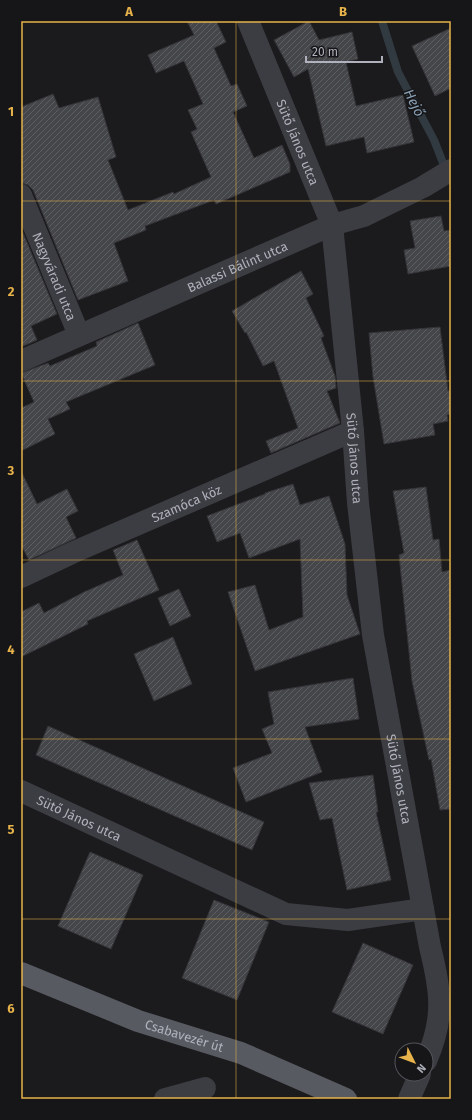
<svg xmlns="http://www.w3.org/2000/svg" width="472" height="1120" viewBox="0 0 472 1120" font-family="'Fira Sans',sans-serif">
  <defs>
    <pattern id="building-hatch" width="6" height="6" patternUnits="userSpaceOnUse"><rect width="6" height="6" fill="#45464a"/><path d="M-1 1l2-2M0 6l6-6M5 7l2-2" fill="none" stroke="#5d5e62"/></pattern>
  </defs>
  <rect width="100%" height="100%" fill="#1b1b1d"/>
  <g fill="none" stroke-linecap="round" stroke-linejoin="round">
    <path stroke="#313a41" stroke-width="8" d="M 382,21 L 398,72 L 434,140 L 447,173"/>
  </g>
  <g fill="url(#building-hatch)" stroke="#353539">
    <path d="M 187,21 L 216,21 L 226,42 L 214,48 L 231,86 L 237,84 L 247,106 L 233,112 L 254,158 L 282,145 L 290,164 L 290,172 L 216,204 L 214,200 L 145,226 L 146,230 L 114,243 L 128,281 L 78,300 L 33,190 L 28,185 L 21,183 L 21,107 L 53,94 L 59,108 L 98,97 L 116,157 L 108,160 L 128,210 L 173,192 L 174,194 L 211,177 L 191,132 L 197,129 L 188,110 L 203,104 L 184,61 L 156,73 L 148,55 L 194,35 Z"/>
    <path d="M 309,21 L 319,40 L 352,32 L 358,59 L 346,62 L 356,106 L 403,95 L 414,142 L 367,153 L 364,137 L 326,146 L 308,69 L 294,77 L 274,40 Z"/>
    <path d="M 451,28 L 451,88 L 435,96 L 412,46 Z"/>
    <path d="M 441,216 L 444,231 L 451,230 L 451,266 L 408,274 L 404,250 L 415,248 L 410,221 Z"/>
    <path d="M 21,228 L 57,314 L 31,326 L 37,340 L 21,347 Z"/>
    <path d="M 301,271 L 313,294 L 306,298 L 324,336 L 321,338 L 335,376 L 336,388 L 327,391 L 340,423 L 271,453 L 266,441 L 298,428 L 274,361 L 263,366 L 246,332 L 245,333 L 232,311 Z"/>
    <path d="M 138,323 L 155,365 L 66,402 L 70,409 L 48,419 L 55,434 L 21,451 L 21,408 L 34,402 L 21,373 L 48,363 L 50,366 L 97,346 L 96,342 Z"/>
    <path d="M 440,327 L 448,391 L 451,391 L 451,414 L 447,415 L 448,421 L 433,424 L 435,435 L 384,444 L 373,377 L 369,333 Z"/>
    <path d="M 21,471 L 37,504 L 67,489 L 78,511 L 66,517 L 76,538 L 29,560 L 21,545 Z"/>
    <path d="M 293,484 L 300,505 L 329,496 L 345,544 L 347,595 L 360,634 L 255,671 L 228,592 L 255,585 L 269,630 L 303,617 L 300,539 L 249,558 L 240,533 L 217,542 L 207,516 L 265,494 L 265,493 Z"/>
    <path d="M 426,487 L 433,540 L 439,539 L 442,572 L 451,570 L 451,809 L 440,810 L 431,759 L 429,760 L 412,681 L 399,555 L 404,553 L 393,491 Z"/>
    <path d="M 137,540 L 159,590 L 87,621 L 88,624 L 21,657 L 21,612 L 39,603 L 44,613 L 84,592 L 123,575 L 113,550 Z"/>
    <path d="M 179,589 L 191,616 L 170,626 L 158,598 Z"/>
    <path d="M 173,637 L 192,684 L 154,701 L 134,654 Z"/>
    <path d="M 353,678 L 359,719 L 305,727 L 322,772 L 246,802 L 233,768 L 272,753 L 262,729 L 274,724 L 268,692 Z"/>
    <path d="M 48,726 L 264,822 L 252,850 L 36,755 Z"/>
    <path d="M 373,775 L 378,812 L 376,812 L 391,880 L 347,890 L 332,818 L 320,820 L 309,783 Z"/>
    <path d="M 90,852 L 143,875 L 111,949 L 58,926 Z"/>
    <path d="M 214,900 L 269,922 L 237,1000 L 182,978 Z"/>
    <path d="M 363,943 L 413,965 L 383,1034 L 332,1012 Z"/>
  </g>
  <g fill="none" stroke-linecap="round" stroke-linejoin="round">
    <g stroke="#3c3d42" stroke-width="22">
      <path id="s1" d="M 248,21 L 332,225 L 353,431 L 358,503 L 373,635 L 430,947 C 441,991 445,1018 426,1061"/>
      <path id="s2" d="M 21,195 L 79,335"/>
      <path id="s3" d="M 21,361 L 332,225 L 364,216 L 423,187 L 451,170"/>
      <path id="s4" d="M 21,577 L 74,552 L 353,431"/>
      <path id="s5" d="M 21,791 L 286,914 L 348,920 L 423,909"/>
      <path d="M 165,1099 L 205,1088"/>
      <path d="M 409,1099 L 420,1074"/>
    </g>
    <path stroke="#585a61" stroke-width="22" id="s6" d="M 21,973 L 138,1021 L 241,1053 L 346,1099"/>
  </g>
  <path fill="none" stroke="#e7b34a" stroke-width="1" stroke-opacity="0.55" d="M 236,21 L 236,1099M 21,201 L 451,201M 21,381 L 451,381M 21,560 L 451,560M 21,739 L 451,739M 21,919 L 451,919"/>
  <g text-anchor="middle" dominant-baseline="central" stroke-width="3" stroke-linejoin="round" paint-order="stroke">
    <g font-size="13" fill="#afb2bc" stroke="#161618">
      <text stroke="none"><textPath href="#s1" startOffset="131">Sütő János utca</textPath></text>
      <text stroke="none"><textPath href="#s3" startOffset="236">Balassi Bálint utca</textPath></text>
      <text stroke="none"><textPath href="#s2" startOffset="88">Nagyváradi utca</textPath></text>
      <text stroke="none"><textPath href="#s1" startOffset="455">Sütő János utca</textPath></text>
      <text stroke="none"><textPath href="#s4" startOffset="181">Szamóca köz</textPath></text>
      <text stroke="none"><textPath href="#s1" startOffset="779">Sütő János utca</textPath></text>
      <text stroke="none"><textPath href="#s5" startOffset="64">Sütő János utca</textPath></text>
      <text stroke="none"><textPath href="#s6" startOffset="175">Csabavezér út</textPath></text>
    </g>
    <g font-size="14" font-style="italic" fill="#899fb3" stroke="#161618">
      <text transform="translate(414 103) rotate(63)">Hejő</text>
    </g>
  </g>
  <rect width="472" height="1120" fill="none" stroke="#161618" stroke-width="44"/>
  <g transform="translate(414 1062) rotate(132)"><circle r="19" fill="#161618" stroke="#53545a"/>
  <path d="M0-3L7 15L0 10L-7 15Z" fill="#e7b34a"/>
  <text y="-6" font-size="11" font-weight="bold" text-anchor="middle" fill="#afb2bc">N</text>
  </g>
  <path d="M306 56v6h76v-6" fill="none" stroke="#afb2bc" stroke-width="2"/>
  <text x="312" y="56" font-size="12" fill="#afb2bc" stroke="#161618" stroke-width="3" paint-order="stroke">20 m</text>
  <rect x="22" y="22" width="428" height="1076" fill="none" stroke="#e7b34a" stroke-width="1.5"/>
  <g font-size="13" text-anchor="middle" font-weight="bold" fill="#e7b34a">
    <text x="129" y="16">A</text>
    <text x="343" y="16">B</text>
    <text x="11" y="116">1</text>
    <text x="11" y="296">2</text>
    <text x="11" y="475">3</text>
    <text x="11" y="654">4</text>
    <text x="11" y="834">5</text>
    <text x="11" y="1013">6</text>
  </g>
</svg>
